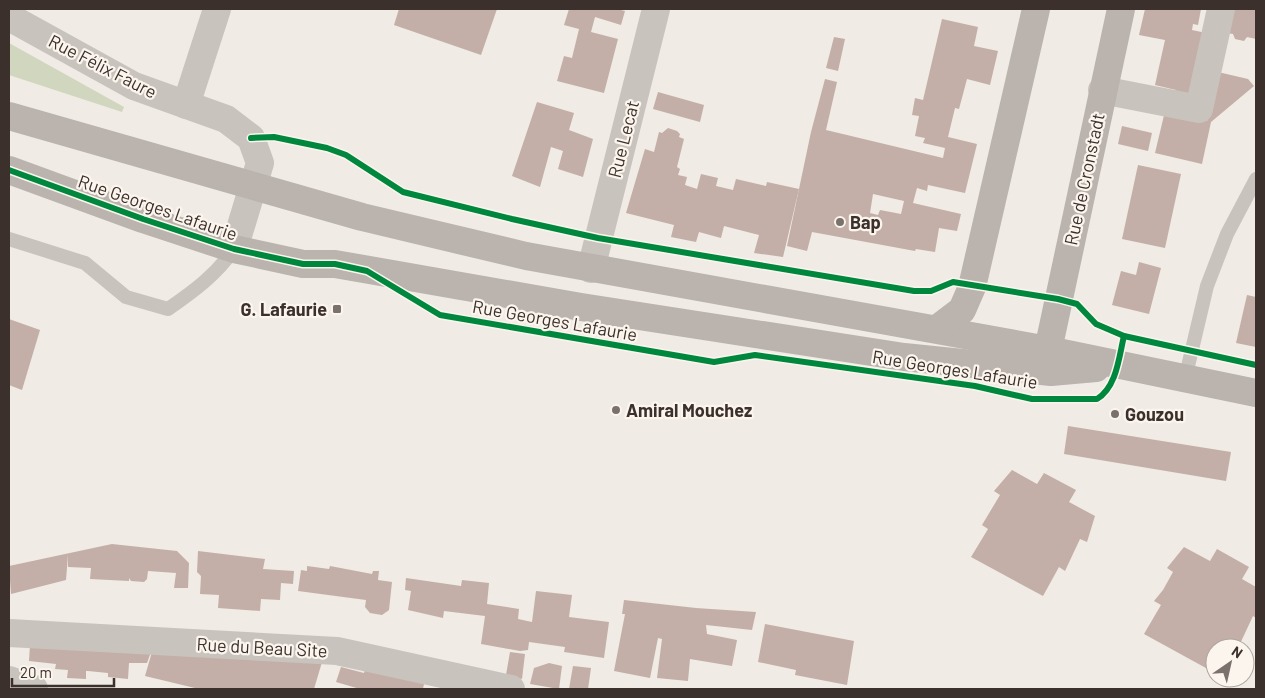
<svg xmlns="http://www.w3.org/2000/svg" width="1265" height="698" viewBox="0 0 1265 698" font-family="Barlow,sans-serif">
  <rect width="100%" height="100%" fill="#f0ebe5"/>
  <path fill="#d1d6bf" d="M 9,43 L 124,107 L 122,112 L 9,75 Z"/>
  <g fill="#c3afa7" fill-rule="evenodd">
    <path d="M 399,9 L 497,9 L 481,55 L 394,25 Z"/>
    <path d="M 569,9 L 617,9 L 625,11 L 621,25 L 595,17 L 591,32 L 618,39 L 604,93 L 557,81 L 564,56 L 572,58 L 579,29 L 564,25 Z"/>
    <path d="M 1145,9 L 1201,9 L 1198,25 L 1193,24 L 1192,30 L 1206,33 L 1194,90 L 1184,97 L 1175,95 L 1176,90 L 1155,85 L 1165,40 L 1139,35 Z"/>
    <path d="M 1232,9 L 1256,9 L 1256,39 L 1247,37 L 1244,41 L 1235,39 L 1233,34 L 1227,33 Z"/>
    <path d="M 942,19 L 978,27 L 974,46 L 998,51 L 990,85 L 967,79 L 959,109 L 955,108 L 948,137 L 977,144 L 965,193 L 928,185 L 927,191 L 917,188 L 913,203 L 961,214 L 957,231 L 939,228 L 935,252 L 916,249 L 915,251 L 812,232 L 807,251 L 787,246 L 811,132 L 825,79 L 837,82 L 826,130 L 943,158 L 945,148 L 923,143 L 925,138 L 915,136 L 919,116 L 912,115 L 915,98 L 923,100 ZM 873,194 L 904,201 L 901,214 L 880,210 L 878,215 L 870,213 Z"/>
    <path d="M 834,37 L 845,39 L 838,71 L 826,68 Z"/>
    <path d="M 1218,72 L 1248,79 L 1254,86 L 1211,122 L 1202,164 L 1155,153 L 1165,111 L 1207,121 Z"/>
    <path d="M 658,92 L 704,105 L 700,122 L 653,109 Z"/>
    <path d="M 537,102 L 574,113 L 569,130 L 593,139 L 583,177 L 558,169 L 563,151 L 551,147 L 540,187 L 512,176 Z"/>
    <path d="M 1122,126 L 1152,133 L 1148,151 L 1118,144 Z"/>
    <path d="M 668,128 L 677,131 L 680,134 L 679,137 L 684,139 L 677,167 L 680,169 L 678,175 L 687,177 L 685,185 L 697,189 L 701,174 L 718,178 L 716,186 L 733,190 L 736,179 L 766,186 L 767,182 L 799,189 L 783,257 L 754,253 L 759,235 L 724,226 L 721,238 L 699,232 L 696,242 L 671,237 L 674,225 L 626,213 L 645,149 L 654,152 L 659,132 L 662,133 Z"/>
    <path d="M 1138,165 L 1181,174 L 1165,248 L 1122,239 Z"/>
    <path d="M 1139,262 L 1161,268 L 1149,314 L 1112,305 L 1121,271 L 1136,275 Z"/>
    <path d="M 1247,295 L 1256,297 L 1256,347 L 1236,343 Z"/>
    <path d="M 9,319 L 40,330 L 22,390 L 9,385 Z"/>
    <path d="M 1068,426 L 1231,452 L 1226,481 L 1064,454 Z"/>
    <path d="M 1012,470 L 1037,484 L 1044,473 L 1076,490 L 1069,502 L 1095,516 L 1087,542 L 1080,539 L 1065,571 L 1059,567 L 1043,596 L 971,557 L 988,529 L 982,525 L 1000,495 L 994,491 Z"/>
    <path d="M 112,544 L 177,551 L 189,563 L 188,588 L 174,588 L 176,573 L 148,571 L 147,579 L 144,582 L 131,581 L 129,578 L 129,581 L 90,579 L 91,568 L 68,567 L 68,555 L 66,580 L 11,594 L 9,566 Z"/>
    <path d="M 1184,547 L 1210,561 L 1217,549 L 1249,567 L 1242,579 L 1256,587 L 1256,618 L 1253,616 L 1238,648 L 1232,644 L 1230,648 L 1215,648 L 1215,673 L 1144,634 L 1161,605 L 1154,601 L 1163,590 L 1173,572 L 1167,568 Z"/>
    <path d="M 198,551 L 265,559 L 263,569 L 294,571 L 293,584 L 281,583 L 280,600 L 261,599 L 260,611 L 218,608 L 219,595 L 200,594 L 201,576 L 197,572 Z"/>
    <path d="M 307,566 L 329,569 L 330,566 L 372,574 L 373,571 L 379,571 L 378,580 L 392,582 L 389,610 L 382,615 L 370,613 L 365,607 L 366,600 L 298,591 L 301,570 L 307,571 Z"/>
    <path d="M 406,578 L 461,586 L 462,580 L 489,583 L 487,604 L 519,609 L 518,619 L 532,622 L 536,591 L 572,595 L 569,617 L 609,622 L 604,658 L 564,652 L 565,647 L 529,642 L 528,650 L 520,651 L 481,644 L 485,616 L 444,611 L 443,618 L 408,610 L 411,591 L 405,590 Z"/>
    <path d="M 624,600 L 696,608 L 756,612 L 752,630 L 706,625 L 707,634 L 737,640 L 732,666 L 690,659 L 688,681 L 657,678 L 662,639 L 658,638 L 650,678 L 614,671 L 625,614 L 622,614 Z"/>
    <path d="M 765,624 L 854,641 L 847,685 L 795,675 L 796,670 L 758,662 Z"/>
    <path d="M 30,645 L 151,652 L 147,663 L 129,663 L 128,679 L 108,677 L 108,673 L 88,671 L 86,671 L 86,679 L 67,678 L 68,670 L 55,669 L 56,664 L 29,661 Z"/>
    <path d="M 152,652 L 322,662 L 314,689 L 199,689 L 145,676 Z"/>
    <path d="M 510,652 L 525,654 L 522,679 L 506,675 Z"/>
    <path d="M 549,663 L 562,666 L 559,689 L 530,684 L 534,668 Z"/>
    <path d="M 573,666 L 591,668 L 588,689 L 569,689 Z"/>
    <path d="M 341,667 L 364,673 L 366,667 L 425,679 L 423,689 L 360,689 L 336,682 Z"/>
  </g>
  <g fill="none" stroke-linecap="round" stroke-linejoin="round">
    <g stroke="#c9c3be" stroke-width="14">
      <path d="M 9,239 L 85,263 L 126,297 L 168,309 C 194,291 216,275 234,249"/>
      <path d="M 1185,379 L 1207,286 L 1227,234 L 1256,179"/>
    </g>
    <g stroke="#c9c3be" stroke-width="28">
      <path d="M 9,17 L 134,86 L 226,119 L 251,138 L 260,163 L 234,249"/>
      <path d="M 1102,90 L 1199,109 L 1221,9"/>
      <path d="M 186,105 L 217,9"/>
      <path d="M 591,269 L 656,9"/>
      <path d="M 9,633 L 337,651 L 511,689"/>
      <path d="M 9,680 L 34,689"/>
    </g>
    <g stroke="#bab3ae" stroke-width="28">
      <path d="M 9,116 L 362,217 L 526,256 L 1048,350 L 1256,393"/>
      <path d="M 9,170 L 143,219 L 234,249 L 303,264 L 335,264 L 581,307 L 904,357 L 1051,372 L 1096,368"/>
      <path d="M 937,329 L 962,310 L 972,287 L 1036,9"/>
      <path d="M 1048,350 L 1121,9"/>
    </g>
    <defs>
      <g id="cycleway">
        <path d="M 251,138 L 274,137 L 327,148 L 346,155 L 403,192 L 512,219 L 598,238 L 914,291 L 931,291 L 953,282 L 1058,299 L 1077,304 L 1096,324 L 1124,336 L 1256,365"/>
        <path d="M 9,170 L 143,219 L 234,249 L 303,264 L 335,264 L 367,271 L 440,315 L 714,362 L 755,355 L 975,386 L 1032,399 L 1097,399 C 1117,387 1119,356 1124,336"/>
      </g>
    </defs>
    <use href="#cycleway" stroke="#fbf5ee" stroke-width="9"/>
    <use href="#cycleway" stroke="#00873e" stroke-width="6"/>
  </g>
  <g fill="#7a716c" stroke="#fbf5ee" stroke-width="2">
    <circle cx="840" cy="222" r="5"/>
    <rect x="332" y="304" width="10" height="10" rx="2.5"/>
    <circle cx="616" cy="410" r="5"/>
    <circle cx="1115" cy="414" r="5"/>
  </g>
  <g text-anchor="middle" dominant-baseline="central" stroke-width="4.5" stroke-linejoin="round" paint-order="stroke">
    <g font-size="18" fill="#3b302b" stroke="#fbf5ee">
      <text transform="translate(103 66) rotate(27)">Rue Félix Faure</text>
      <text transform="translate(623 139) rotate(-76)">Rue Lecat</text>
      <text transform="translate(1084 179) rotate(-78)">Rue de Cronstadt</text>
      <text transform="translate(158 207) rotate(19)">Rue Georges Lafaurie</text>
      <text transform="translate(555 320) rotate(10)">Rue Georges Lafaurie</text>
      <text transform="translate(955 369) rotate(9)">Rue Georges Lafaurie</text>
      <text transform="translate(262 647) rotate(3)">Rue du Beau Site</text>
    </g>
    <g font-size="18" font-weight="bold" fill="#3b302b" stroke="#fbf5ee" text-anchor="start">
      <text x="850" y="222">Bap</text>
      <text x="327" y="309" text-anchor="end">G. Lafaurie</text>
      <text x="626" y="410">Amiral Mouchez</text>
      <text x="1125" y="414">Gouzou</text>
    </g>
  </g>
  <rect width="1265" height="698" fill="none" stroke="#3b302b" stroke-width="20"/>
  <g transform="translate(1230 663) rotate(34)"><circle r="24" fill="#fbf5ee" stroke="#aea6a0"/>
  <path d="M0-4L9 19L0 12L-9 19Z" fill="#7a716c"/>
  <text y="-8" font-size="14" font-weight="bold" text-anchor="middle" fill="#3b302b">N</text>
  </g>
  <path d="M12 678v8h102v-8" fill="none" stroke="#3b302b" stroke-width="2.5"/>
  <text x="20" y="678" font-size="15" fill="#3b302b" stroke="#fbf5ee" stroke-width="4" paint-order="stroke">20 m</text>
</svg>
